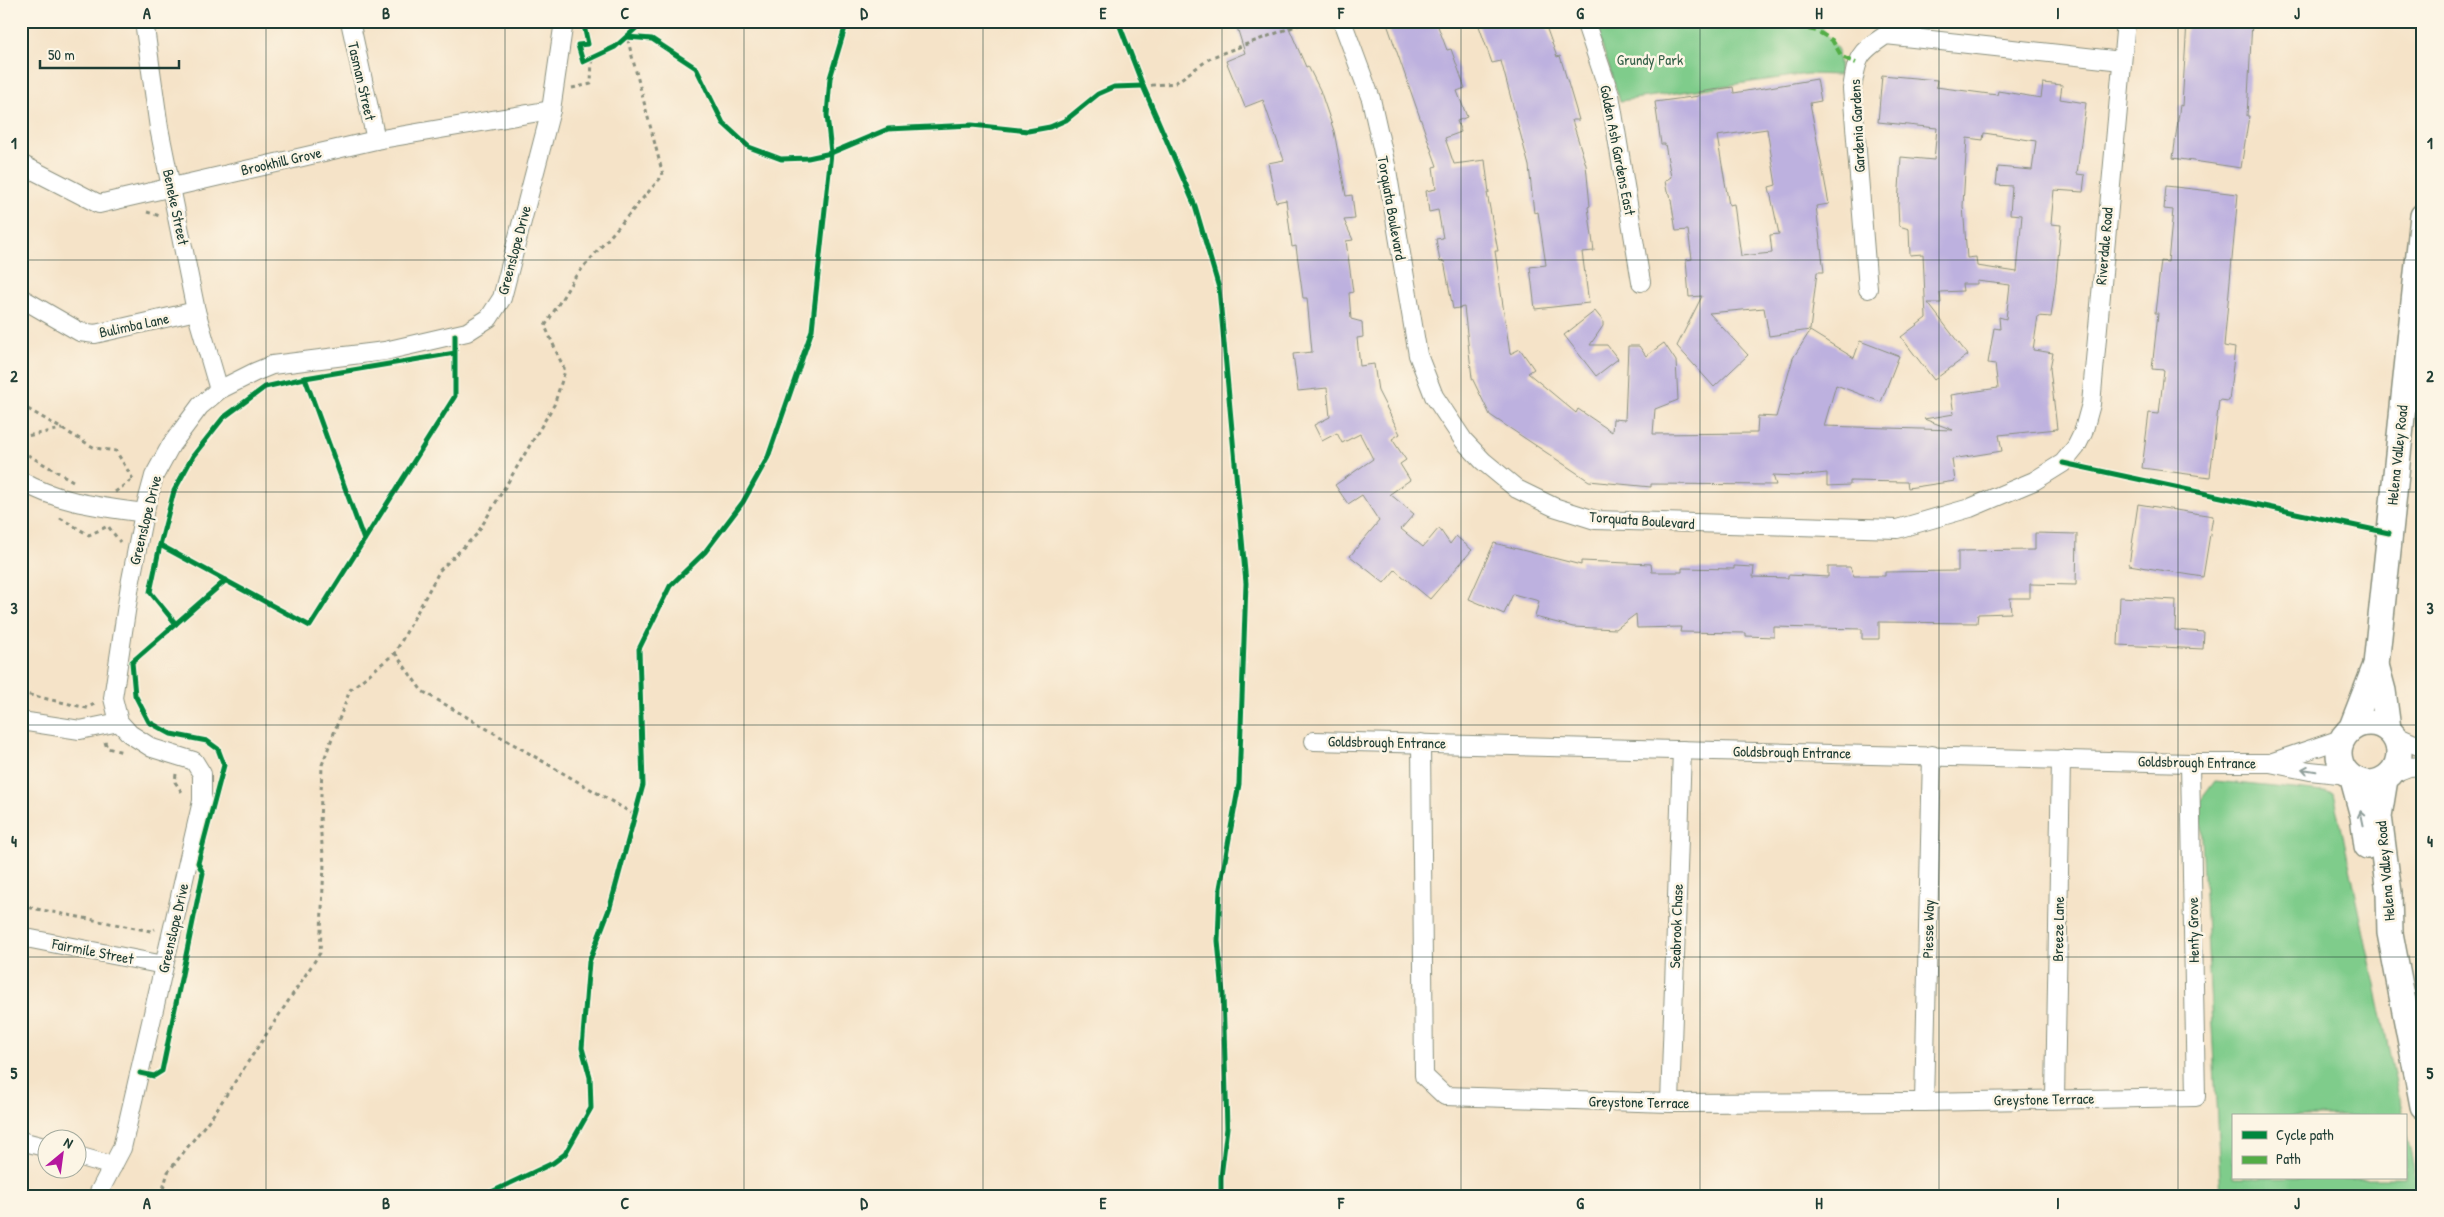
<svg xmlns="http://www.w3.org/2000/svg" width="2444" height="1217" viewBox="0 0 2444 1217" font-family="'Patrick Hand',sans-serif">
  <rect width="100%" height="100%" fill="#fcf5e5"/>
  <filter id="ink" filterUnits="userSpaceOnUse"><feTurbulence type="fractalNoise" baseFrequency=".02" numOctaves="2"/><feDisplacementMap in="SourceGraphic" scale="10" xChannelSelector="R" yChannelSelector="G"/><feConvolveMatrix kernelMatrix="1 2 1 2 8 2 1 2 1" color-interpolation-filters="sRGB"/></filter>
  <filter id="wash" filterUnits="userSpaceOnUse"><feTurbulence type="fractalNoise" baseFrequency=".0096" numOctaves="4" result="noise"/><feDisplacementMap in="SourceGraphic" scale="20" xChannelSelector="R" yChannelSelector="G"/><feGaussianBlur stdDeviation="1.12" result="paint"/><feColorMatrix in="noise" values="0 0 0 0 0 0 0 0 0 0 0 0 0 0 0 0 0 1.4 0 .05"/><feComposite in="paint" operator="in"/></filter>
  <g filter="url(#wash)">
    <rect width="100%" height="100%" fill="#f5e3c8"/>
    <g fill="#7fcc8b" stroke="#4f8460">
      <path d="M 1594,21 L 1817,21 L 1838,50 L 1840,75 L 1807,74 L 1620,101 Z"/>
      <path d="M 2215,781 L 2334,793 L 2403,1116 L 2233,1116 L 2233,1178 L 2405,1178 L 2405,1127 L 2420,1196 L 2221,1196 L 2200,801 Z"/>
    </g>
    <g id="blocks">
      <g fill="#bdb1df" fill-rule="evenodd">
        <path d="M 1235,21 L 1286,21 L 1306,67 L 1308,66 L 1320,90 L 1334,131 L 1346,196 L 1352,195 L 1355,219 L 1344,220 L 1353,240 L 1346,241 L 1353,292 L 1349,293 L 1351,319 L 1362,322 L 1363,337 L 1357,338 L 1360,366 L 1374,364 L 1378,391 L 1400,434 L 1392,439 L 1406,460 L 1400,464 L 1410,480 L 1390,494 L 1414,514 L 1401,529 L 1423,547 L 1439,528 L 1450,544 L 1456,536 L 1472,550 L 1430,599 L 1395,570 L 1384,583 L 1350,556 L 1379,521 L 1362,495 L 1348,504 L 1335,485 L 1373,459 L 1360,434 L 1342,443 L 1337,433 L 1322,441 L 1314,425 L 1330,417 L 1327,388 L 1298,391 L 1293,354 L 1312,352 L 1307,298 L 1303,298 L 1296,246 L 1292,247 L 1286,200 L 1276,202 L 1268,163 L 1284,160 L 1263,100 L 1245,107 L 1226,61 L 1245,53 Z"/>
        <path d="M 1386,21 L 1436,21 L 1447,50 L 1451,49 L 1465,88 L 1457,91 L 1467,117 L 1457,121 L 1461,132 L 1445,138 L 1454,164 L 1485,160 L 1489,193 L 1487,193 L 1498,251 L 1495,251 L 1510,354 L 1520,349 L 1534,369 L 1528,373 L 1576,413 L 1578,409 L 1612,432 L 1613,419 L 1625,420 L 1628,346 L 1639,346 L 1646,356 L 1664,343 L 1676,361 L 1678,400 L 1655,409 L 1653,434 L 1757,433 L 1758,416 L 1776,417 L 1793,358 L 1810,331 L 1854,358 L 1860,341 L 1899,356 L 1881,402 L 1836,385 L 1824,426 L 1953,430 L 1924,419 L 1954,414 L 1951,395 L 1998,388 L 1995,364 L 1988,363 L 1994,328 L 2000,329 L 1999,317 L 2006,319 L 2010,285 L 1977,281 L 1977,284 L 1962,284 L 1963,291 L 1940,292 L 1941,303 L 1928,303 L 1968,355 L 1934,380 L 1901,337 L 1926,318 L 1923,254 L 1910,255 L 1909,229 L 1899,226 L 1898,205 L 1901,157 L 1934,160 L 1937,128 L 1878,122 L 1882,75 L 1937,80 L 1936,87 L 1997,95 L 1998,91 L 2041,98 L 2043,83 L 2062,85 L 2060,99 L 2086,103 L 2077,174 L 2085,175 L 2083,192 L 2054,190 L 2051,224 L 2061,225 L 2056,281 L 2051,317 L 2038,316 L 2033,350 L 2053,353 L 2050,368 L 2057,429 L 1999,435 L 2002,451 L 1952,459 L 1955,481 L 1908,488 L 1907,482 L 1850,481 L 1850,485 L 1827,486 L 1827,473 L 1797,476 L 1773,475 L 1776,485 L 1651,484 L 1651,487 L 1589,481 L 1490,415 L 1472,378 L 1464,307 L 1453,309 L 1444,261 L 1440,262 L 1436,239 L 1443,238 L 1438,210 L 1429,212 L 1426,191 L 1436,189 L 1433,167 L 1437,166 ZM 1984,133 L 2036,141 L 2032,170 L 1998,167 L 1996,185 L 2012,186 L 2010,214 L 2022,215 L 2017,272 L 1977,266 L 1976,257 L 1967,258 L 1963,206 L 1967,138 L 1983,140 Z"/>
        <path d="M 1492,21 L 1544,21 L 1557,57 L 1560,56 L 1579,120 L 1572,120 L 1586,165 L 1590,206 L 1588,207 L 1594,251 L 1582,252 L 1589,303 L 1535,309 L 1530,267 L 1546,265 L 1538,212 L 1534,213 L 1529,166 L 1501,61 L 1492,63 L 1479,26 Z"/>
        <path d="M 2187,21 L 2252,21 L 2247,116 L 2249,116 L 2241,168 L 2173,158 L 2180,105 L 2182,106 Z"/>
        <path d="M 1817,79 L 1821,101 L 1810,103 L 1829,204 L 1816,206 L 1824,272 L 1817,272 L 1810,330 L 1769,336 L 1764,308 L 1709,313 L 1748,355 L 1714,387 L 1677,346 L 1702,296 L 1689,297 L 1686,260 L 1692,259 L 1688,230 L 1676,231 L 1670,194 L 1667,192 L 1665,181 L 1671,177 L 1665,144 L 1661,144 L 1655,102 L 1699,96 L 1698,92 L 1733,87 L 1734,93 ZM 1767,129 L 1776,185 L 1769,187 L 1779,234 L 1770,235 L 1772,253 L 1741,256 L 1734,204 L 1729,205 L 1717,136 Z"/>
        <path d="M 2166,186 L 2238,194 L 2224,346 L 2235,348 L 2229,401 L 2219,400 L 2210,477 L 2142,468 L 2149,413 L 2159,414 L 2164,370 L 2152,369 L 2158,313 L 2155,313 L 2161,261 L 2168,262 L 2173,210 L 2164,209 Z"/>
        <path d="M 1595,311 L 1603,321 L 1603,326 L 1590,345 L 1607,345 L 1618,359 L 1596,376 L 1564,335 Z"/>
        <path d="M 2138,504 L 2213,516 L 2203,577 L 2129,565 Z"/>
        <path d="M 2035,533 L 2077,534 L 2076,585 L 2030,584 L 2030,598 L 2010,598 L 2011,613 L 1978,614 L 1977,623 L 1879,622 L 1879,639 L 1862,639 L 1862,629 L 1774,627 L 1774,637 L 1746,636 L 1746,633 L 1680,632 L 1681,627 L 1637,628 L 1636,614 L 1616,629 L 1573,627 L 1535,617 L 1539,601 L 1513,594 L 1504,614 L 1469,599 L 1494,543 L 1581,565 L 1581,561 L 1651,564 L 1652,572 L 1682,572 L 1682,568 L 1734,569 L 1734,566 L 1754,567 L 1753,577 L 1788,578 L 1788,575 L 1828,577 L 1828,567 L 1850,567 L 1854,576 L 1885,576 L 1885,572 L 1958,571 L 1958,551 L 2035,550 Z"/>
        <path d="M 2120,597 L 2176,600 L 2175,630 L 2204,632 L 2203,649 L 2118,645 Z"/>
      </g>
    </g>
  </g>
  <g filter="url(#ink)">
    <use href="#blocks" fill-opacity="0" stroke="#8a907e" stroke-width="1"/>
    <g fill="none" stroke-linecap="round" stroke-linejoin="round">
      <defs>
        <g id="street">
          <path d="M 144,21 L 159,128 L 196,311 L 219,390"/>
          <path d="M 350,21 L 376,140"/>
          <path d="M 1342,21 L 1371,99 L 1387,170 L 1418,355 L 1434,396 L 1464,441 L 1483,461 L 1517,489 L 1554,507 L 1595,520 L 1897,529 L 1970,508 L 2034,481 L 2063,463 L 2076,447 L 2083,433 L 2091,404 L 2126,21"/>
          <path d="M 1585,21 L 1610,95 L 1641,282"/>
          <path d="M 21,164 L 99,204 L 376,140 L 551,110"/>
          <path d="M 1868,289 L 1852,89 C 1857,57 1858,53 1886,35 L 2122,61"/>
          <path d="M 21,298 L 80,332 L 95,334 L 196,311"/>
          <path d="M 21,481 C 59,503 102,507 144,513"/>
          <path d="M 21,721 L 80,730 L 119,722"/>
          <path d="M 2394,735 L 2423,748"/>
          <path d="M 1314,741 L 2190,763 L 2270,763 L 2310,771 L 2348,775"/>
          <path d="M 1421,743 L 1424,1076 L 1445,1096 L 1670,1103 L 1924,1102 L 2196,1097 L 2190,763"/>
          <path d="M 2273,762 L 2341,739"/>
          <path d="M 2391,774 L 2409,767 L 2423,766"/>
          <path d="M 21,937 L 164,965"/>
          <path d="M 2055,1098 L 2061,759"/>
          <path d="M 1924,1102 L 1932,755"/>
          <path d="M 1670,1103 L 1682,750"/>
          <path d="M 21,1141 L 48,1148"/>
          <path d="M 78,1156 L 113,1166"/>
          <path d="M 97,1196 L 122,1148 L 202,801 L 202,774 L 194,761 L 152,748 L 130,734 L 119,722 L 113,698 L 130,585 L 144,513 L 154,476 L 171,445 L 200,406 L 219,390 L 255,372 L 272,365 L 385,351 L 467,332 L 489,318 L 502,298 L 551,110 L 564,21"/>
        </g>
        <g id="secondary">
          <path d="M 2376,665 L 2383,691 L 2388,729"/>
          <circle cx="2369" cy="753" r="30"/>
          <path d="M 2352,727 L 2376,665 L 2423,216"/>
          <path d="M 2353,779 L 2363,816 L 2367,846"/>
          <path d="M 2385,779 L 2379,816 L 2389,893 L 2390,933 L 2423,1106"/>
        </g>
      </defs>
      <use href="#street" stroke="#8a907e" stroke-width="20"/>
      <use href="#secondary" stroke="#8a907e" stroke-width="28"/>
      <g stroke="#8a907e" stroke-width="3" stroke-dasharray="4 4" stroke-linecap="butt">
        <path d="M 1143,86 L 1175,83 L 1212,57 L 1309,21"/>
        <path d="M 572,88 L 591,84 L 592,58"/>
        <path d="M 147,212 L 160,216"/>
        <path d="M 21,405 L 95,448 L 116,451 L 133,479"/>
        <path d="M 21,437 L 62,429"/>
        <path d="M 21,451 L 73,481"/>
        <path d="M 115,492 L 134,478"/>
        <path d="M 60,518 L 89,535 L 108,526 L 120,542"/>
        <path d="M 395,653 L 422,691 L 635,815"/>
        <path d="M 21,693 L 87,708 L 96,703"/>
        <path d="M 105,742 L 107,748 L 123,752"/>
        <path d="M 176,774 L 175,782 L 184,795"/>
        <path d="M 21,906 L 151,931 L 155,929"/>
        <path d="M 161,1196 L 168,1172 L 213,1115 L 320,953 L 324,864 L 320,825 L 322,765 L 350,690 L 395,653 L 440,570 L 477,534 L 554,405 L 565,371 L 545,326 L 575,277 L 663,175 L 627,37"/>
      </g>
      <use href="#street" stroke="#fff" stroke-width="18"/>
      <use href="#secondary" stroke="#fff" stroke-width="25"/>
      <path stroke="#52ad45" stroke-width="4" stroke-dasharray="8 4" stroke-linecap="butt" d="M 1773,21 L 1817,31 L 1832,40 L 1842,57 L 1856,63"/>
      <defs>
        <g id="cycleway">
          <path d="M 583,21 L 588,44 L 578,45 L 583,62 L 615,47 L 644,21"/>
          <path d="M 1118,21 L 1143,86 L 1195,206 L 1219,288 L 1246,583 L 1239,784 L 1220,888 L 1218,941 L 1223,994 L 1227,1128 L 1221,1177 L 1221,1196"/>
          <path d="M 627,37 L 652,39 L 696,68 L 723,123 L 749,147 L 781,159 L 808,158 L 831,153 L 888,129 L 972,125 L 1028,131 L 1050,127 L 1066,120 L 1098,94 L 1114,87 L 1143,86"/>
          <path d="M 455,335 L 455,396 L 310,626 L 160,545 L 174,491 L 193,456 L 223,418 L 265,387 L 305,378 L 455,353"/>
          <path d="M 305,378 L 364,540"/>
          <path d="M 2063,463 L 2389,533"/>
          <path d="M 160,545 L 150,592 L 176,624"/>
          <path d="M 140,1073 L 154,1076 L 162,1071 L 203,873 L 198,863 L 224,765 L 218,749 L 207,741 L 171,734 L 149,722 L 135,695 L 132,662 L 226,580"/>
          <path d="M 483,1196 L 553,1163 L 565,1154 L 591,1108 L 590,1077 L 582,1048 L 589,962 L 610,907 L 643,785 L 639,649 L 670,586 L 705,552 L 743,502 L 768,457 L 812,330 L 831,153 L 827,115 L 830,78 L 847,21"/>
        </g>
      </defs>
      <use href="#cycleway" stroke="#fcf5e5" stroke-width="8"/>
      <use href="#cycleway" stroke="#00873e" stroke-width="5"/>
    </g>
    <defs><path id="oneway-shaft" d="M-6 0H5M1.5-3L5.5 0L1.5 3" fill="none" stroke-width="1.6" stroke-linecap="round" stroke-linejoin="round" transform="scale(1.25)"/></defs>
    <g stroke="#8f9e9a">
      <use href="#oneway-shaft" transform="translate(2309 770) rotate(-170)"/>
      <use href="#oneway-shaft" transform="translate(2362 818) rotate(-102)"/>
    </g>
  </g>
  <path fill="none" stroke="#1f3d34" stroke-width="1" stroke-opacity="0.55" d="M 266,21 L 266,1196M 505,21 L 505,1196M 744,21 L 744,1196M 983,21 L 983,1196M 1222,21 L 1222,1196M 1461,21 L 1461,1196M 1700,21 L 1700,1196M 1939,21 L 1939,1196M 2178,21 L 2178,1196M 21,260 L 2423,260M 21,492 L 2423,492M 21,725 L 2423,725M 21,957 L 2423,957"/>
  <g text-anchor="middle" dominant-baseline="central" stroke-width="5" stroke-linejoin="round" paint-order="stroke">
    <g font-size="15" fill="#37614a" stroke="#fcf5e5">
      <text x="1650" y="59">Grundy Park</text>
    </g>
    <g font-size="15" fill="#1f3d34" stroke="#fcf5e5">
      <text transform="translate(362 81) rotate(77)">Tasman Street</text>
      <text transform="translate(1857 126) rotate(-93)">Gardenia Gardens</text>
      <text transform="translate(1618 150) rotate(79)">Golden Ash Gardens East</text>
      <text transform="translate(281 161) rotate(-13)">Brookhill Grove</text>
      <text transform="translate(176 207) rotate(78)">Beneke Street</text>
      <text transform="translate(1392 208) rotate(80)">Torquata Boulevard</text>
      <text transform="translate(2104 246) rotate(-85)">Riverdale Road</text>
      <text transform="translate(514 250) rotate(-75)">Greenslope Drive</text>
      <text transform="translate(134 325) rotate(-12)">Bulimba Lane</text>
      <text transform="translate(2397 455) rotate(-84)">Helena Valley Road</text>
      <text transform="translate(145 520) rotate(-76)">Greenslope Drive</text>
      <text transform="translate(1642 520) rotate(4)">Torquata Boulevard</text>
      <text transform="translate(1387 742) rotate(1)">Goldsbrough Entrance</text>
      <text transform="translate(1792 752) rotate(1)">Goldsbrough Entrance</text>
      <text transform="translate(2197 762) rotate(1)">Goldsbrough Entrance</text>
      <text transform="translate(2385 871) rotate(-95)">Helena Valley Road</text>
      <text transform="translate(1676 926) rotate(-88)">Seabrook Chase</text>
      <text transform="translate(173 928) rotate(-77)">Greenslope Drive</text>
      <text transform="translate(1928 929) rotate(-89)">Piesse Way</text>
      <text transform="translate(2058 929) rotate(-89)">Breeze Lane</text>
      <text transform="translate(2193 930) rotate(-91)">Henty Grove</text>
      <text transform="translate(93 951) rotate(11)">Fairmile Street</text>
      <text transform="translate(2044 1099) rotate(-1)">Greystone Terrace</text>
      <text transform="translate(1639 1102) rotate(1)">Greystone Terrace</text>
    </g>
  </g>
  <rect width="2444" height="1217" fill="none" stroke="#fcf5e5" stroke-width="55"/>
  <rect x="2232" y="1114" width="175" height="65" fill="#fcf5e5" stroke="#a4ab9e"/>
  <rect x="2242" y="1131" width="25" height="8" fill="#00873e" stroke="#a4ab9e"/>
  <text x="2276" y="1140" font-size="15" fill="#1f3d34">Cycle path</text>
  <rect x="2242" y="1156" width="25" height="8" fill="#52ad45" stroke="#a4ab9e"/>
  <text x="2276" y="1164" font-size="15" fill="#1f3d34">Path</text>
  <g transform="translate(62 1154) rotate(29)"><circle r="24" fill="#fcf5e5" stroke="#a4ab9e"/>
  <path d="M0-4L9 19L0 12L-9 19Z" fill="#b5179e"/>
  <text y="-8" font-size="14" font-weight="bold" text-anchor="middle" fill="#1f3d34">N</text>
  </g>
  <path d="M40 60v8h139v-8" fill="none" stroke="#1f3d34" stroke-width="2.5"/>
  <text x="48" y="60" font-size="15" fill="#1f3d34" stroke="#fcf5e5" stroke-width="4" paint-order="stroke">50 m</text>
  <rect x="28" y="28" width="2388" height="1162" fill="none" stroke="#1f3d34" stroke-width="2"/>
  <g font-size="16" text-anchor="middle" font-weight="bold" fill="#1f3d34">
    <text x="147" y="19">A</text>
    <text x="386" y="19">B</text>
    <text x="625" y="19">C</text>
    <text x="864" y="19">D</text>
    <text x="1103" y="19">E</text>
    <text x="1341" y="19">F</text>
    <text x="1580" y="19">G</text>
    <text x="1819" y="19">H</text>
    <text x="2058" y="19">I</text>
    <text x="2297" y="19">J</text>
    <text x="14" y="149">1</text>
    <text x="2430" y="149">1</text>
    <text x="14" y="382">2</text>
    <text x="2430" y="382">2</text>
    <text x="14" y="614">3</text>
    <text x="2430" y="614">3</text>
    <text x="14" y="847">4</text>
    <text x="2430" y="847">4</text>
    <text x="14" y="1079">5</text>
    <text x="2430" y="1079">5</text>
    <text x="147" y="1209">A</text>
    <text x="386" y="1209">B</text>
    <text x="625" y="1209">C</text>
    <text x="864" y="1209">D</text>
    <text x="1103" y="1209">E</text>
    <text x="1341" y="1209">F</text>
    <text x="1580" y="1209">G</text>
    <text x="1819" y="1209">H</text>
    <text x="2058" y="1209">I</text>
    <text x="2297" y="1209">J</text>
  </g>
</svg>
